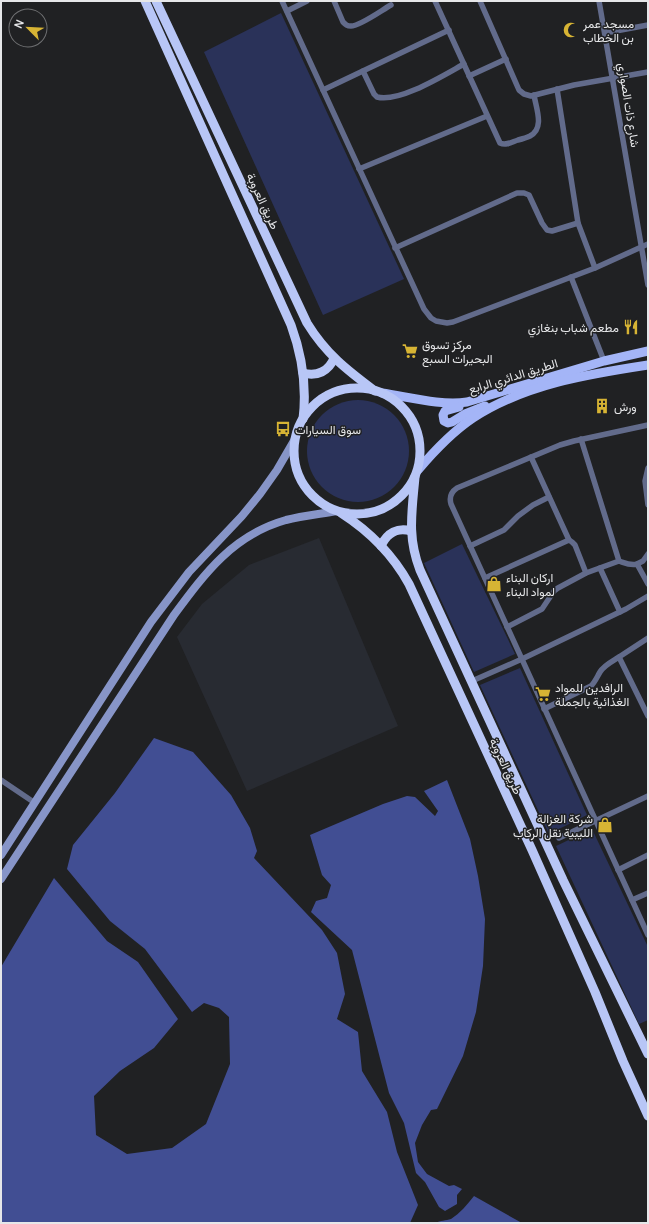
<svg xmlns="http://www.w3.org/2000/svg" width="649" height="1224" viewBox="0 0 649 1224" font-family="Manrope,Vazirmatn,sans-serif">
  <rect width="100%" height="100%" fill="#202123"/>
  <path fill="#282b32" d="M 319,538 L 398,726 L 247,791 L 177,637 L 202,604 L 249,565 Z"/>
  <g fill="#2a3259">
    <path d="M 281,13 L 404,279 L 323,315 L 204,52 Z"/>
    <circle cx="358" cy="451" r="51"/>
    <path d="M 462,544 L 515,654 L 474,672 L 424,563 Z"/>
    <path d="M 520,668 L 587,815 L 549,834 L 480,685 Z"/>
    <path d="M 592,829 L 648,947 L 648,1020 L 639,1024 L 556,846 Z"/>
  </g>
  <g fill="#414e93">
    <path d="M 154,738 L 193,752 L 231,795 L 250,828 L 257,851 L 254,858 L 322,930 L 337,953 L 345,994 L 337,1019 L 358,1032 L 362,1071 L 387,1112 L 397,1152 L 418,1205 L 410,1223 L 1,1223 L 1,967 L 54,878 L 107,941 L 138,962 L 178,1019 L 154,1048 L 120,1071 L 94,1096 L 96,1135 L 127,1154 L 172,1148 L 206,1124 L 230,1064 L 229,1017 L 219,1008 L 204,1003 L 192,1012 L 145,949 L 110,921 L 67,869 L 73,845 L 115,793 Z"/>
    <path d="M 447,780 L 470,839 L 478,876 L 485,919 L 483,966 L 476,1012 L 463,1056 L 437,1109 L 431,1110 L 422,1125 L 415,1143 L 418,1162 L 427,1174 L 449,1186 L 454,1185 L 462,1189 L 457,1195 L 457,1204 L 445,1211 L 439,1207 L 425,1182 L 416,1173 L 404,1123 L 389,1093 L 352,950 L 311,912 L 316,901 L 327,898 L 331,885 L 322,875 L 310,835 L 383,804 L 407,796 L 415,797 L 435,816 L 438,811 L 424,791 Z"/>
    <path d="M 474,1196 L 522,1223 L 436,1223 C 440,1220 446,1221 451,1219 C 460,1213 467,1205 474,1196 Z"/>
  </g>
  <g fill="none" stroke-linecap="round" stroke-linejoin="round">
    <g stroke="#626b8b" stroke-width="5.5">
      <path d="M 282,1 L 424,309 L 431,318 L 436,321 L 447,323 L 453,322 L 595,268 L 648,244"/>
      <path d="M 334,1 L 343,22 C 346,25 347,26 351,26 C 360,26 382,10 391,5"/>
      <path d="M 435,1 L 500,143 C 506,146 512,142 518,140 C 522,139 526,138 530,136 C 545,128 536,108 534,95"/>
      <path d="M 480,1 L 519,90 L 524,94 L 531,96 L 574,85 L 648,72"/>
      <path d="M 599,1 L 648,285"/>
      <path d="M 287,11 L 307,1"/>
      <path d="M 605,33 L 648,25"/>
      <path d="M 363,71 L 374,94 L 377,97 C 399,103 444,75 464,64"/>
      <path d="M 469,76 L 506,59"/>
      <path d="M 557,89 L 578,223 L 595,268"/>
      <path d="M 323,90 L 449,30"/>
      <path d="M 359,169 L 487,116"/>
      <path d="M 395,248 L 517,193 L 524,193 L 529,195 L 542,223 L 547,230 L 552,231 L 578,223"/>
      <path d="M 571,277 L 604,361"/>
      <path d="M 648,425 L 574,441 L 560,445 L 457,488 C 451,492 449,497 451,504 L 648,935"/>
      <path d="M 581,439 L 619,561"/>
      <path d="M 531,457 L 569,540"/>
      <path d="M 648,468 L 645,481 L 648,505"/>
      <path d="M 470,546 L 504,530 L 518,516 L 533,505 L 549,497"/>
      <path d="M 637,564 L 643,561 L 648,554"/>
      <path d="M 600,568 L 620,612"/>
      <path d="M 485,578 L 569,540 L 572,542 L 575,545 L 586,573"/>
      <path d="M 507,627 L 542,609 L 554,591 L 558,588 L 586,573 L 619,561 C 625,563 631,566 637,564 L 648,584"/>
      <path d="M 648,638 L 619,657 L 648,716"/>
      <path d="M 472,681 L 522,659 L 626,609 L 648,596"/>
      <path d="M 544,709 L 591,686 C 595,682 597,677 600,672 C 604,665 613,661 619,657"/>
      <path d="M 1,780 L 35,803"/>
      <path d="M 559,838 L 648,796"/>
      <path d="M 618,870 L 648,855"/>
      <path d="M 632,900 L 648,893"/>
    </g>
    <g stroke="#8795c8" stroke-width="8">
      <path d="M 1,855 L 151,622 L 189,572 L 242,516 L 260,494 L 277,470 L 295,439"/>
      <path d="M 1,879 L 174,615 C 205,573 233,535 286,520 C 302,516 320,514 337,511"/>
    </g>
    <g stroke="#a4b5f7" stroke-width="9">
      <path d="M 382,393 C 409,397 441,406 467,402 L 604,361 L 648,351"/>
      <path d="M 459,407 L 445,411 L 443,415 L 444,421 L 448,423 L 452,422 L 465,414 L 485,406"/>
      <path d="M 418,470 C 435,450 452,432 473,418 C 525,384 589,374 648,365"/>
    </g>
    <g stroke="#b8c6f6" stroke-width="9">
      <path d="M 145,1 L 291,325 C 302,355 307,386 303,419"/>
      <path d="M 156,1 L 307,323 C 326,354 347,370 375,391"/>
      <path d="M 303,373 C 317,377 329,371 334,358"/>
      <circle cx="357" cy="451" r="63"/>
      <path d="M 415,477 C 412,511 407,537 420,570 L 563,880 L 648,1054"/>
      <path d="M 341,513 C 369,531 393,555 409,584 L 532,850 L 595,992 L 623,1061 L 648,1116"/>
      <path d="M 381,546 C 387,533 398,527 411,531"/>
    </g>
  </g>
  <defs>
    <symbol id="mosque-bare" viewBox="-9 -9 18 18"><path d="M3.5-4.9A6 6 0 1 0 3.5 4.9A5 5 0 1 1 3.5-4.9Z" fill="#d7b434" stroke="#202123" stroke-width="2.5" paint-order="stroke"/></symbol>
    <symbol id="restaurant-bare" viewBox="-9 -9 18 18"><path d="M-5-6h1v4h1v-4h1v4h1v-4h1v5L-1.5 .5V6h-2V.5L-5-1ZM5-6V6H3V1.5H1.5Q1.5-4 5-6Z" fill="#d7b434" stroke="#202123" stroke-width="2.5" paint-order="stroke"/></symbol>
    <symbol id="supermarket-bare" viewBox="-9 -9 18 18"><path d="M-6-5.5h2.5l.6 2H6L4.5 2H-2.5L-4.4-4H-6ZM-1.5 3.2a1.3 1.3 0 1 0 .1 0ZM3 3.2a1.3 1.3 0 1 0 .1 0Z" fill="#d7b434" stroke="#202123" stroke-width="2.5" paint-order="stroke"/></symbol>
    <symbol id="building-bare" viewBox="-9 -9 18 18"><path d="M-4-6H4V6H1V3H-1V6H-4ZM-2.5-4.3h1.7v1.8h-1.7ZM.8-4.3h1.7v1.8H.8ZM-2.5-1h1.7V.8h-1.7ZM.8-1h1.7V.8H.8Z" fill="#d7b434" stroke="#202123" stroke-width="2.5" paint-order="stroke"/></symbol>
    <symbol id="bus-bare" viewBox="-9 -9 18 18"><path d="M-5-6H5V4H4V6H2V4H-2V6H-4V4H-5ZM-3.5-4V0h7V-4ZM-3.5 1.2v1.5H-2V1.2ZM2 1.2v1.5H3.5V1.2Z" fill="#d7b434" stroke="#202123" stroke-width="2.5" paint-order="stroke"/></symbol>
    <symbol id="shop-bare" viewBox="-9 -9 18 18"><path d="M-5-2.5h2.3a2.7 3.5 0 0 1 5.4 0H5L5.5 6h-11ZM-1.5-2.5h3a1.5 2.3 0 0 0-3 0Z" fill="#d7b434" stroke="#202123" stroke-width="2.5" paint-order="stroke"/></symbol>
  </defs>
  <g fill-rule="evenodd">
    <use href="#mosque-bare" x="560" y="19" width="22" height="22"/>
    <use href="#restaurant-bare" x="620" y="316" width="22" height="22"/>
    <use href="#supermarket-bare" x="399" y="340" width="22" height="22"/>
    <use href="#building-bare" x="591" y="395" width="22" height="22"/>
    <use href="#bus-bare" x="272" y="418" width="22" height="22"/>
    <use href="#shop-bare" x="483" y="573" width="22" height="22"/>
    <use href="#supermarket-bare" x="532" y="683" width="22" height="22"/>
    <use href="#shop-bare" x="594" y="814" width="22" height="22"/>
  </g>
  <g text-anchor="middle" dominant-baseline="central" stroke-width="3" stroke-linejoin="round" paint-order="stroke">
    <g font-size="12" fill="#e6e7e9" stroke="#202123" text-anchor="start">
      <text x="583" y="23">مسجد عمر<tspan x="583" dy="14">بن الخطاب</tspan></text>
      <text x="619" y="327" text-anchor="end">مطعم شباب بنغازي</text>
      <text x="422" y="344">مركز تسوق<tspan x="422" dy="14">البحيرات السبع</tspan></text>
      <text x="614" y="406">ورش</text>
      <text x="295" y="429">سوق السيارات</text>
      <text x="506" y="577">اركان البناء<tspan x="506" dy="14">لمواد البناء</tspan></text>
      <text x="555" y="687">الرافدين للمواد<tspan x="555" dy="14">الغذائية بالجملة</tspan></text>
      <text x="593" y="818" text-anchor="end">شركة الغزالة<tspan x="593" dy="14">الليبية نقل الركاب</tspan></text>
    </g>
    <g font-size="12" fill="#e6e7e9" stroke="#202123">
      <text transform="translate(629 105) rotate(81)">شارع ذات الصواري</text>
      <text transform="translate(263 201) rotate(65)">طريق العروبة</text>
      <text transform="translate(513 376) rotate(-17)">الطريق الدائري الرابع</text>
      <text transform="translate(506 766) rotate(65)">طريق العروبة</text>
    </g>
  </g>
  <rect width="649" height="1224" fill="none" stroke="#e6e7e9" stroke-width="4"/>
  <g transform="translate(28 28) rotate(294)"><circle r="19" fill="#202123" stroke="#6f7072"/>
  <path d="M0-3L7 15L0 10L-7 15Z" fill="#d7b434"/>
  <text y="-6" font-size="11" font-weight="bold" text-anchor="middle" fill="#e6e7e9">N</text>
  </g>
</svg>
